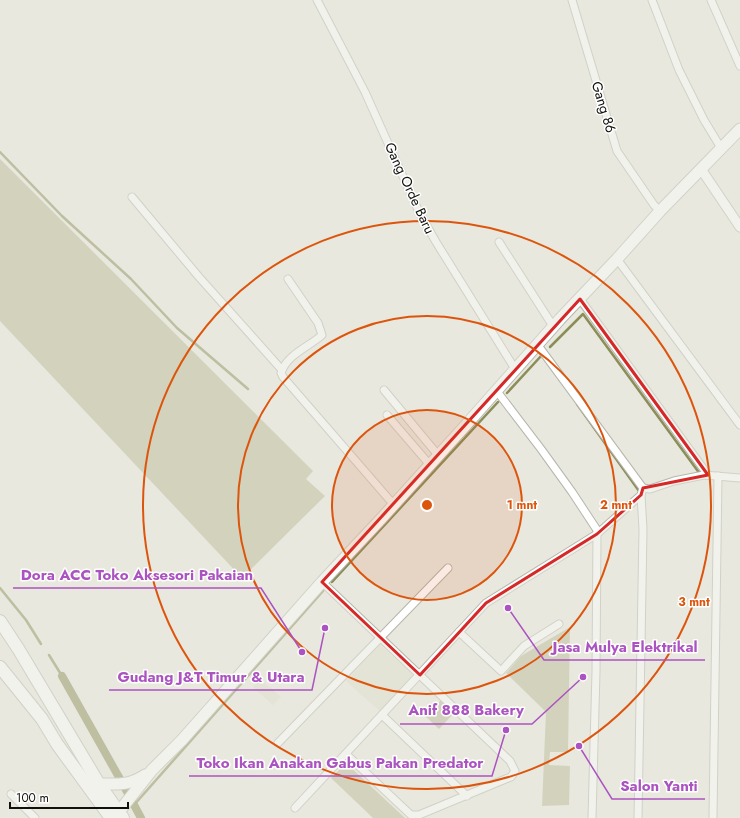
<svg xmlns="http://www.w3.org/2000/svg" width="740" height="818" viewBox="0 0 740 818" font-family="Jost,sans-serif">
  <rect width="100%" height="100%" fill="#e8e8de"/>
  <g fill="#dddecc">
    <path d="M 380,645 L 414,676 L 381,712 L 346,681 Z"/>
    <path d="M 260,679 L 281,697 L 273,705 L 253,687 Z"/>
  </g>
  <g fill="#babb96">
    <path d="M 0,159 L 313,471 L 306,479 L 325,496 L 242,578 L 0,321 Z"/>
    <path d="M 570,627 L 568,752 L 550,752 L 549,765 L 570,766 L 569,805 L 542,806 L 546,712 L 506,673 L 521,656 Z"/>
    <path d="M 442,699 L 455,712 L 439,729 L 425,716 Z"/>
    <path d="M 346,763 L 405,818 L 373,818 L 331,778 Z"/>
  </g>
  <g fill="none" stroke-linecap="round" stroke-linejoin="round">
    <g stroke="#8c8d58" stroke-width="2.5">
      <path d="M 0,152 L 62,216 L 131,279 L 177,328 L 248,389"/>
      <path d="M 550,347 L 583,314 L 700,474"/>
      <path d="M 507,393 L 542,355"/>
      <path d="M 577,404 L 639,491"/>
      <path d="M 332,582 L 498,402"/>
      <path d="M 0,588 L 26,620 L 41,644"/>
      <path d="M 49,655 L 62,676"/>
      <path d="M 134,805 L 323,591"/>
    </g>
    <g stroke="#8c8d58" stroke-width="8">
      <path d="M 62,676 L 120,779"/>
      <path d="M 125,788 L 141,818"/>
    </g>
    <defs>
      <g id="minor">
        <path d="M 317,0 L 365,92 L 419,212 L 436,242 L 515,369"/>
        <path d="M 572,0 L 617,151 L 654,205 L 660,211"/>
        <path d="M 652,0 L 679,70 L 704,120 L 721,148"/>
        <path d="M 711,0 L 740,66"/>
        <path d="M 132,197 L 199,277 L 282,370"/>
        <path d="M 499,242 L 553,326"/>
        <path d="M 617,259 L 740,425"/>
        <path d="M 288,279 L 318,323 L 322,335 C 309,347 287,354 281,373 L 283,377 L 394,505"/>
        <path d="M 580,299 L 708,475"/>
        <path d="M 384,390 L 438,455"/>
        <path d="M 496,390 L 541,449 L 572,492 L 597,530 L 596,672 L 592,818"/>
        <path d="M 387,415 L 430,465"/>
        <path d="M 643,488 L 650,489 L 674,481 L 704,475 L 740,478"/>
        <path d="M 322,582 L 510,761 L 515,771 L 511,777 L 508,778 L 419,815 L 411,815 L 346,754"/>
        <path d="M 459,632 L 501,671 L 524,646 L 559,624"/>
        <path d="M 382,715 L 467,796"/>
        <path d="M 278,743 L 448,568"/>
        <path d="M 11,794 L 35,818"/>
        <path d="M 295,808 L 486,603 L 597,534 L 641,495 L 643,488 L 537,344"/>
        <path d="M 638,818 L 643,529 L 641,495"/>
        <path d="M 713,818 L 718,476"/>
      </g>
      <path id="tertiary" d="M 701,169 L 740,227"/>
      <g id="primary">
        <path d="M 99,784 C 119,784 128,786 145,775"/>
        <path d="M 114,818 L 152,770 L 182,740 L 322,582 L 381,519 L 466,425 L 560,319 L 617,259 L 660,211 L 740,129"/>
      </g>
      <g id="trunk">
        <path d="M 0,621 L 19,650 L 99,784 L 123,818"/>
        <path d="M 0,667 L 42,719 L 57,744 L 111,818"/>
      </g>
    </defs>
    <use href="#minor" stroke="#b5b6ac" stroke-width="9"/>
    <use href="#tertiary" stroke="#b5b6ac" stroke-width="11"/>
    <use href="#primary" stroke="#b5b6ac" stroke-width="13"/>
    <use href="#trunk" stroke="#b5b6ac" stroke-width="14"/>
    <use href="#minor" stroke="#fff" stroke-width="7"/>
    <use href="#tertiary" stroke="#fff" stroke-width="9"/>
    <use href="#primary" stroke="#fff" stroke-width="11"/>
    <use href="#trunk" stroke="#fff" stroke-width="12"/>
  </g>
  <path d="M0 0H740V818H0ZM 580,299 L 708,475 L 643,488 L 641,495 L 597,534 L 486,603 L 420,675 L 322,582 Z" fill="#e8e8de" fill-opacity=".55" fill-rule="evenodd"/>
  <path fill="none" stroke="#d62828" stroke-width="3" stroke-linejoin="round" d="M 580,299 L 708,475 L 643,488 L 641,495 L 597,534 L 486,603 L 420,675 L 322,582 Z"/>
  <circle cx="427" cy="505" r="95" fill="#dd550c" fill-opacity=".12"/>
  <g fill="none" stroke="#dd550c" stroke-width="2">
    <circle cx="427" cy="505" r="95"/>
    <circle cx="427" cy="505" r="189"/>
    <circle cx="427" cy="505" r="284"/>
  </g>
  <g text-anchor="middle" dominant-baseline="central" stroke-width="3" stroke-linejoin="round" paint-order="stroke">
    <g font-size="14" fill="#10110d" stroke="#fff">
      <text transform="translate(604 107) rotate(73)">Gang 86</text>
      <text transform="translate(410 188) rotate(65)">Gang Orde Baru</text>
    </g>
  </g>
  <circle cx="427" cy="505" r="6" fill="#dd550c" stroke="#fff" stroke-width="2"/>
  <g font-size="12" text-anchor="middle" font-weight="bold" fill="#dd550c" stroke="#fff" stroke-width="3" stroke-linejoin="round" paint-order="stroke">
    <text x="522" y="509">1 mnt</text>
    <text x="616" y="509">2 mnt</text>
    <text x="694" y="606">3 mnt</text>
  </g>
  <path fill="none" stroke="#ab53c0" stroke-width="1.5" d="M302 652L261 588H13M508 608L544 660H705M325 628L312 690H109M583 677L532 724H400M506 730L492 776H189M579 746L612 799H705"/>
  <g fill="#ab53c0" stroke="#fff" stroke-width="1.5">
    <circle cx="302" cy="652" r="4"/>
    <circle cx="508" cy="608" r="4"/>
    <circle cx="325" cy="628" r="4"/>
    <circle cx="583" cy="677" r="4"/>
    <circle cx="506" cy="730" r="4"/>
    <circle cx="579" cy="746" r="4"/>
  </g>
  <g font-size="15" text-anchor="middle" font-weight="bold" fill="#ab53c0" stroke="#fff" stroke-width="3" stroke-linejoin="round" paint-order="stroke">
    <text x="137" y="580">Dora ACC Toko Aksesori Pakaian</text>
    <text x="625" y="652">Jasa Mulya Elektrikal</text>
    <text x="211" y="682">Gudang J&amp;T Timur &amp; Utara</text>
    <text x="466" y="715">Anif 888 Bakery</text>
    <text x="340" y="768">Toko Ikan Anakan Gabus Pakan Predator</text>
    <text x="659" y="791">Salon Yanti</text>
  </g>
  <path d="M10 802v6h118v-6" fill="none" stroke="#10110d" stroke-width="2"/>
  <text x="16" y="802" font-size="12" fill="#10110d" stroke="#ffffff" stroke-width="3" paint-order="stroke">100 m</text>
</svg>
